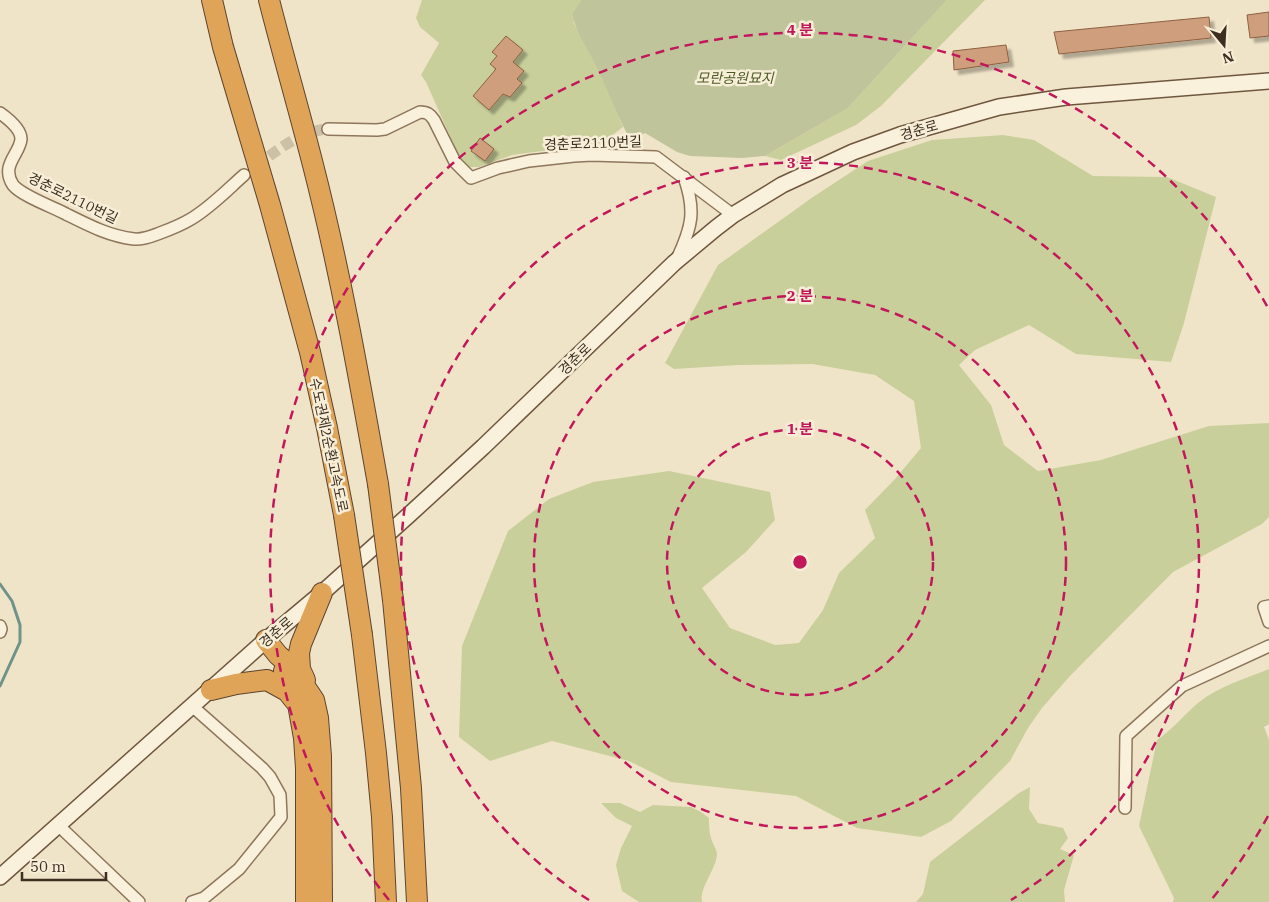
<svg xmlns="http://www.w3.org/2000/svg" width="1269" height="902" viewBox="0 0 1269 902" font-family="'IBM Plex Serif','Noto Sans KR',serif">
  <defs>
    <filter id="shadow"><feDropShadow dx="4.5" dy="4.5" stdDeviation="1" flood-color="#0004"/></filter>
  </defs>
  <rect width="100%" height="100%" fill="#f0e4c8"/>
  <g fill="#c9cf9b">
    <path d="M 422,0 L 581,0 L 572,14 L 574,24 L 598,69 L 623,127 L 602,143 L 512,155 L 479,167 L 469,167 L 461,161 L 426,82 L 421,75 L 439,43 L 420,27 L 416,18 Z"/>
    <path d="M 947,0 L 985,0 L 881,106 L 856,125 L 781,160 L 765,156 L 848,108 Z"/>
    <path d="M 1003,135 L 1034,140 L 1093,176 L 1167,177 L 1216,197 L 1184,323 L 1171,362 L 1076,354 L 1029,325 L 975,350 L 959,365 L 991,405 L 1004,445 L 1038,471 L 1101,460 L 1209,426 L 1269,423 L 1269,517 L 1262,524 L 1173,572 L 1069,677 L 1042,708 L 1028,728 L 1010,761 L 951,821 L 921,837 L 857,828 L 796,796 L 671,782 L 629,761 L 552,741 L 490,761 L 459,737 L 462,646 L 508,531 L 549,499 L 593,482 L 669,471 L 770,492 L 775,520 L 746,552 L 702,588 L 730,628 L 775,645 L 799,643 L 823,610 L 839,573 L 875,538 L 865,510 L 895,479 L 921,448 L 914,401 L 875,375 L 812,364 L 738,365 L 674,369 L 665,363 L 718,265 L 813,197 L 868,161 L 932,140 Z"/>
    <path d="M 1269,669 L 1269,724 L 1264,727 L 1269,740 L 1269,902 L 1173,902 L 1174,898 L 1139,826 L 1157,740 C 1173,729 1184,715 1198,703 C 1219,686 1244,679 1269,669 Z"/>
    <path d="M 1030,787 L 1029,809 L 1038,823 L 1063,828 L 1068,838 L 1060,849 L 1074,855 L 1064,890 L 1065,902 L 916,902 L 923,894 L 930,862 L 1019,793 Z"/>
    <path d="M 601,803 L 620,803 L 640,812 L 653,805 L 691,807 L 701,812 L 709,818 C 709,825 709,832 711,838 C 712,843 716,848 717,853 C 717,869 699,887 702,902 L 639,902 L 622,891 L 616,865 L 621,848 L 632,826 L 616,818 Z"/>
  </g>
  <path fill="#bfc49a" d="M 581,0 L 947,0 L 848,108 L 765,156 L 742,158 L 690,156 L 677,152 L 645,133 L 631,141 C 618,118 609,94 598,70 C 590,52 575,32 572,14 Z"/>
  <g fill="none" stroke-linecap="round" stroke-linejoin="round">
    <path stroke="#6f938a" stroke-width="3" d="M 0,584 L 12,601 L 20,625 L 20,642 L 0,686"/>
  </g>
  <g fill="#cf9f7d" stroke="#8d5f41" filter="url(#shadow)">
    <path d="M 1269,12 L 1269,36 L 1250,38 L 1247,15 Z"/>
    <path d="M 1209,17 L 1211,38 L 1059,54 L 1054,32 Z"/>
    <path d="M 506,36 L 523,50 L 513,62 L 524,71 L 517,79 L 522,83 L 510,97 L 503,94 L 489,110 L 473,96 L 496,69 L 490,64 L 497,56 L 492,52 Z"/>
    <path d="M 1006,45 L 1009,62 L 954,70 L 953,51 Z"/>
    <path d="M 480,138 L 494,149 L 485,161 L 471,151 Z"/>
  </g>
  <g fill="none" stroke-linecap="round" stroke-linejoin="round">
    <path stroke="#ccc0a6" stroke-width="11" stroke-dasharray="11 5.5" stroke-linecap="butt" d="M 256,166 C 276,151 302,130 328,129"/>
    <defs>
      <g id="street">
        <path d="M 0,113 C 7,118 21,129 21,139 C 20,154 0,165 13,185 C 22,196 53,207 66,214 C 88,225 109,236 134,239 C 143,240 152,236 160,233 C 171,229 181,225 191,219 C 211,207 227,190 244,175"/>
        <path d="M 328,129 L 377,130 L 385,129 L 420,112 C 427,112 430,114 434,120 L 455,162 L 471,178 L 498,168 L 529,161 L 574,156 L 592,155 L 656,157 L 733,215"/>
        <path d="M 677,259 C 692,227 696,211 684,177"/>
        <path d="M 1269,606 L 1264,607 L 1269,622"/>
        <path d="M 0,626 L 1,629 L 0,632"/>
        <path d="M 192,706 L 262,768 L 270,777 L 280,795 L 281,817 L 239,869 L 204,898 L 192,902"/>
        <path d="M 1125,808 L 1126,736 L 1182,686 L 1269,646"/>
        <path d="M 58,825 L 139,902"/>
      </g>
      <path id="secondary" d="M 0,877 L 266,640 L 322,593 L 410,514 L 483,447 L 674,263 L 716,228 L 733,215 L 782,185 L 853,152 L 900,135 L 999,107 L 1066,97 L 1269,81"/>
      <g id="highway">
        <path d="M 212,0 L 223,47 L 270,205 L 310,352 L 327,428 L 344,515"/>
        <path d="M 269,0 C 283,55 299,110 313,165 C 340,270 359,377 378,484"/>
        <path d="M 393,600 L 411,788 L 417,902"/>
        <path d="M 362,635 L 376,753 L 382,817 L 386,902"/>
        <path d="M 266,640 L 278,655 L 292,667 L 314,700 L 318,718 L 321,756 L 322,902"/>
        <path d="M 284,671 L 298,704 L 304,738 L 306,768 L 306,902"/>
        <path d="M 305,680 L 300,669 L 299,653 L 301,644 L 322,593"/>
        <path d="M 211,690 L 236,684 L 267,680 L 287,691 L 295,701"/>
      </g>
    </defs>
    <use href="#street" stroke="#8d765c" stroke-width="14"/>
    <use href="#secondary" stroke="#6f573f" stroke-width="18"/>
    <use href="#highway" stroke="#5b4430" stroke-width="22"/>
    <use href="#street" stroke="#faf1dc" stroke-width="11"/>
    <use href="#secondary" stroke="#faf1dc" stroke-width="15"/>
    <use href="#highway" stroke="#e0a458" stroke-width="20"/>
    <defs>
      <g id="highway-bridge">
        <path d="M 378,484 L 393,600"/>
        <path d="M 344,515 L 362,635"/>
      </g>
    </defs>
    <use href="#highway-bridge" stroke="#5b4430" stroke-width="22" stroke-linecap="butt"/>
    <use href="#highway-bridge" stroke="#e0a458" stroke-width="20"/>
  </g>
  <g fill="none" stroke="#c2185b" stroke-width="2.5" stroke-dasharray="9 6">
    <circle cx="800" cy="562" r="133"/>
    <circle cx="800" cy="562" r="266"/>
    <path d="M589 900A399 399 0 1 1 1011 900"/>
    <path d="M1268 816A532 532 0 0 1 1211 900M389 900A532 532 0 1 1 1268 308"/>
  </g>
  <g text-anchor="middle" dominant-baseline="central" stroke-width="5" stroke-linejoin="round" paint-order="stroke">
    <g font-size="14" font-style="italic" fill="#4d5a26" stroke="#f7eed8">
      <text x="735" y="78">모란공원묘지</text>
    </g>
    <g font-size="14" fill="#3d2e20" stroke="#f7eed8">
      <text transform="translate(919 130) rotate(-16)">경춘로</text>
      <text transform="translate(593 143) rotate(-2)">경춘로2110번길</text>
      <text transform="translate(73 198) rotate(26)">경춘로2110번길</text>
      <text transform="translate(575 359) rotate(-44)">경춘로</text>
      <text transform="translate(329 445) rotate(78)">수도권제2순환고속도로</text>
      <text transform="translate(276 632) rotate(-41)">경춘로</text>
    </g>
  </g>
  <circle cx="800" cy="562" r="8" fill="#c2185b" stroke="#f7eed8" stroke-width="2.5"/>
  <g font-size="15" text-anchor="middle" font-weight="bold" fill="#c2185b" stroke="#f7eed8" stroke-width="5" stroke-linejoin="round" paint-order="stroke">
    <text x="800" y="35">4 분</text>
    <text x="800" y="168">3 분</text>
    <text x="800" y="301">2 분</text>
    <text x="800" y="434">1 분</text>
  </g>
  <g transform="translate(1224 45) rotate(162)" stroke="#f7eed8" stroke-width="4" paint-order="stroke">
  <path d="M0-4L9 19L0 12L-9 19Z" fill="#3d2e20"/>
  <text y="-8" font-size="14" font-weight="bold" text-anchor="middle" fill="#3d2e20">N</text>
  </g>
  <path d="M22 872v8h84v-8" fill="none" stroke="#3d2e20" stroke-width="2.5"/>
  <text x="30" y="872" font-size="15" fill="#3d2e20" stroke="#f7eed8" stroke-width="4" paint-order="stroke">50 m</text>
</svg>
